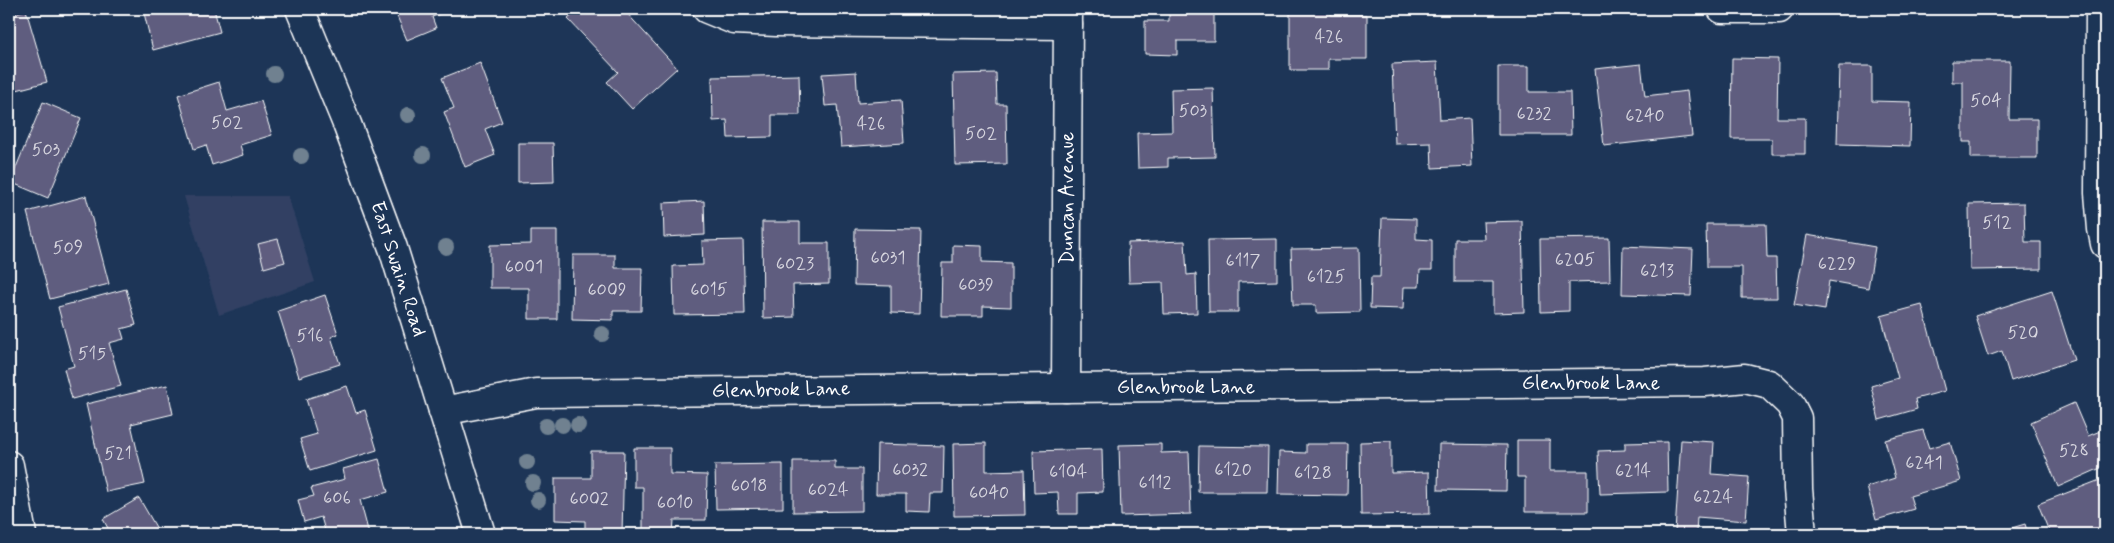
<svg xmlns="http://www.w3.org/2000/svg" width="2114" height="543" viewBox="0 0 2114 543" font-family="Mynerve,sans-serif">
  <rect width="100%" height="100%" fill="#1d3557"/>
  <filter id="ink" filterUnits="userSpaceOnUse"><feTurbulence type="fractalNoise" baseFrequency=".02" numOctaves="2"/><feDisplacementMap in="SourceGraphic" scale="10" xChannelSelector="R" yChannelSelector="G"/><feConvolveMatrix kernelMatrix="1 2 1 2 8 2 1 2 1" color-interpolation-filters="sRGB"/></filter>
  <g filter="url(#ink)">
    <path fill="#304163" d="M 184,196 L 288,196 L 315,282 L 219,315 Z"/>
    <g fill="#5e5d7f" stroke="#fff">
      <path d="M 143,9 L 214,9 L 220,32 L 153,50 Z"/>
      <path d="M 394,9 L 453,9 L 432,17 L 436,28 L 407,40 Z"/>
      <path d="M 579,9 L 623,9 L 677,68 L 632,109 L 607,82 L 618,72 L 568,19 Z"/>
      <path d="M 1169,9 L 1214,9 L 1214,41 L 1177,41 L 1177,55 L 1145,54 L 1145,21 L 1169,21 Z"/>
      <path d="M 1290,9 L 1331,9 L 1331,15 L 1367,15 L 1367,59 L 1328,59 L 1328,70 L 1290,70 Z"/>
      <path d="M 26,10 L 47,82 L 9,92 L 9,15 Z"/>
      <path d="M 1732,58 L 1778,59 L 1777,118 L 1805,118 L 1805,154 L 1772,154 L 1772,139 L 1731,139 Z"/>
      <path d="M 1952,61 L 2010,61 L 2009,119 L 2037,119 L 2037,158 L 1971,158 L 1971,142 L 1963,142 L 1963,82 L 1952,82 Z"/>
      <path d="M 1437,62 L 1440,120 L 1470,118 L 1472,166 L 1432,168 L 1431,143 L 1395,144 L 1392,64 Z"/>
      <path d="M 480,63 L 502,122 L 485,129 L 495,155 L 465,167 L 444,112 L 454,108 L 442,78 Z"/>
      <path d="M 1641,64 L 1645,96 L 1687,91 L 1692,136 L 1604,146 L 1595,69 Z"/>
      <path d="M 1498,66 L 1529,66 L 1529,92 L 1570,92 L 1571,135 L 1498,135 Z"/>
      <path d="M 1839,66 L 1872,66 L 1872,101 L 1911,102 L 1910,146 L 1837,144 Z"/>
      <path d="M 856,72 L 858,103 L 901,100 L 904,143 L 841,147 L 837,105 L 825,106 L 822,74 Z"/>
      <path d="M 996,73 L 997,104 L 1006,104 L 1007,164 L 955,165 L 953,74 Z"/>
      <path d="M 799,75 L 800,115 L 772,115 L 772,137 L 728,138 L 727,120 L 713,121 L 712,77 Z"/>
      <path d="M 219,82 L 227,111 L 261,101 L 272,135 L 240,145 L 243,155 L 212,165 L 206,145 L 194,149 L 178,95 Z"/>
      <path d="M 1213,88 L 1215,157 L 1168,158 L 1168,167 L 1138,168 L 1137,133 L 1172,132 L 1171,89 Z"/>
      <path d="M 43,102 L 81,118 L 48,198 L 10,182 Z"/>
      <path d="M 518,143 L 553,143 L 554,182 L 518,183 Z"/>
      <path d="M 86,196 L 109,284 L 50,299 L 27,212 Z"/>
      <path d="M 704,201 L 705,235 L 664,237 L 663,203 Z"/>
      <path d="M 2024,203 L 2025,242 L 2041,242 L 2041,269 L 1970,270 L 1969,204 Z"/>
      <path d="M 1382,218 L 1416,219 L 1416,239 L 1432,240 L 1432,270 L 1420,270 L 1419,287 L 1404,287 L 1403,309 L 1370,308 L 1371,277 L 1380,277 Z"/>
      <path d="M 1522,221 L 1524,312 L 1493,313 L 1493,282 L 1455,282 L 1455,239 L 1484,239 L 1483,222 Z"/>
      <path d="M 762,222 L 800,222 L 800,243 L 829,243 L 829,284 L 793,285 L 794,317 L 763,318 Z"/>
      <path d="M 1706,224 L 1766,224 L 1767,258 L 1776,258 L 1777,298 L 1742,298 L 1742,267 L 1707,267 Z"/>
      <path d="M 855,229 L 921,230 L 919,314 L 891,313 L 891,286 L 854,285 Z"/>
      <path d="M 531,231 L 557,231 L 557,319 L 529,319 L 529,288 L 490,288 L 490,245 L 531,244 Z"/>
      <path d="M 1807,235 L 1875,247 L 1868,288 L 1829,281 L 1825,310 L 1794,305 Z"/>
      <path d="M 1609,238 L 1610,281 L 1569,282 L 1569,311 L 1541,312 L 1540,239 Z"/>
      <path d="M 278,239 L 285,262 L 264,268 L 258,244 Z"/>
      <path d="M 1277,239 L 1277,281 L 1238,282 L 1238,312 L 1209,312 L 1208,240 Z"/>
      <path d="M 743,240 L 745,314 L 674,315 L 673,266 L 703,265 L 702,241 Z"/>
      <path d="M 1185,241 L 1187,275 L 1196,274 L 1197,313 L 1164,314 L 1163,282 L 1129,283 L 1128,243 Z"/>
      <path d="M 953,245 L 982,246 L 982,262 L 1011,263 L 1011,307 L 983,306 L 983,316 L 941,316 L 942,263 L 953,263 Z"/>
      <path d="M 1623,246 L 1693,249 L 1691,296 L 1622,294 Z"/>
      <path d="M 1359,248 L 1360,312 L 1316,313 L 1316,305 L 1293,305 L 1291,249 Z"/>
      <path d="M 573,255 L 615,255 L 615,268 L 642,268 L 641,311 L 613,311 L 613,320 L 572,319 Z"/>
      <path d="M 126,289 L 136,325 L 121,329 L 124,339 L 109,343 L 121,386 L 72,399 L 64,369 L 74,366 L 58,307 Z"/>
      <path d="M 2052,291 L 2074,360 L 2011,381 L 2002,351 L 1988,356 L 1975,316 Z"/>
      <path d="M 325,295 L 338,334 L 331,337 L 340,364 L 299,377 L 278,311 Z"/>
      <path d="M 1922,305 L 1945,391 L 1915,399 L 1917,409 L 1879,420 L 1871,386 L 1898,378 L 1881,316 Z"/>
      <path d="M 167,385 L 173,414 L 131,424 L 145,484 L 106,492 L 86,404 Z"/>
      <path d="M 347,386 L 356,413 L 365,410 L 377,450 L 310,471 L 300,439 L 317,434 L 306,399 Z"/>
      <path d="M 2074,403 L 2088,436 L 2105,429 L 2105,466 L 2058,487 L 2031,422 Z"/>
      <path d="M 1923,430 L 1929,448 L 1950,442 L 1961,481 L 1910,496 L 1914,509 L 1876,520 L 1867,487 L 1895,478 L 1885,440 Z"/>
      <path d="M 1517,440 L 1550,440 L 1550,471 L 1588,471 L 1588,512 L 1525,512 L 1525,477 L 1517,477 Z"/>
      <path d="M 1681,440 L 1714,442 L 1712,474 L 1749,477 L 1746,521 L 1697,517 L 1696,533 L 1675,532 Z"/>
      <path d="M 1391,441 L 1391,473 L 1429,472 L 1430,514 L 1361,515 L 1360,442 Z"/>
      <path d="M 1667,442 L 1668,492 L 1600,494 L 1598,451 L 1625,450 L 1625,443 Z"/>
      <path d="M 986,443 L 986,471 L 1024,470 L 1025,515 L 954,516 L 953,444 Z"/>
      <path d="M 877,444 L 944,446 L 943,493 L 930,493 L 929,512 L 906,511 L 906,494 L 876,494 Z"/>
      <path d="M 1161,444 L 1161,453 L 1189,452 L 1191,514 L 1121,516 L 1119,445 Z"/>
      <path d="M 1306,444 L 1348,444 L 1347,495 L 1278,494 L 1279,452 L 1306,453 Z"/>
      <path d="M 1439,444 L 1507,445 L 1506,491 L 1438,490 Z"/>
      <path d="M 1199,446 L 1268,447 L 1267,492 L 1198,492 Z"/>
      <path d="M 634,448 L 670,448 L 670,474 L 707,475 L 706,520 L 674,520 L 673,534 L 643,534 L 643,487 L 634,487 Z"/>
      <path d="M 1102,449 L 1103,492 L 1078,493 L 1078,514 L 1059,514 L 1058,492 L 1034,493 L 1033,451 Z"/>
      <path d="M 591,451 L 624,451 L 622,534 L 585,534 L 585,521 L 555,520 L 555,478 L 591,478 Z"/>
      <path d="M 379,459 L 388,492 L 360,500 L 369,534 L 326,534 L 321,517 L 304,522 L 298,500 L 314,496 L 311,488 L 345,479 L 343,469 Z"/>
      <path d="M 793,461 L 835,461 L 835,469 L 862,469 L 862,511 L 793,512 Z"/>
      <path d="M 783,464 L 783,508 L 716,509 L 715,465 Z"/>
      <path d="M 2105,478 L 2105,534 L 2050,534 L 2038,504 Z"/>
      <path d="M 139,498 L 160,534 L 111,534 L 103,519 Z"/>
      <path d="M 2025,524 L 2028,534 L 1992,534 Z"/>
    </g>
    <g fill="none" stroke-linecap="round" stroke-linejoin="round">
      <defs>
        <g id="minor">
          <path d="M 707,9 L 734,20 L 776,22 L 1068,25"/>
          <path d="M 1722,9 L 1779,9"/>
          <path d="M 2100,9 L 2099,193 L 2102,229 L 2105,244"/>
          <path d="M 1066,388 L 1068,9"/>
          <path d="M 443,411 L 536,393 L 1705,382 L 1745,378 L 1769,384 L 1790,404 L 1797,418 L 1798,489 L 1802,534"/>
          <path d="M 9,465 L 22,534"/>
        </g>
        <path id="major" d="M 300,9 L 347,124 L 393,248 L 481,534"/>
      </defs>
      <use href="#minor" stroke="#fff" stroke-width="31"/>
      <use href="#major" stroke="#fff" stroke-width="31"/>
      <use href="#minor" stroke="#1d3557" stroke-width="28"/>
      <use href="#major" stroke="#1d3557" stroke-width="28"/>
    </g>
    <g fill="#6f8190">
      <circle cx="274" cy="74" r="8"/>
      <circle cx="408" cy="115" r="8"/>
      <circle cx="423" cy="155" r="8"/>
      <circle cx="301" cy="156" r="8"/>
      <circle cx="446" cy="247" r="8"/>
      <circle cx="602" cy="334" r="8"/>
      <circle cx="562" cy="425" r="8"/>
      <circle cx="578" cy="425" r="8"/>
      <circle cx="546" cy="426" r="8"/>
      <circle cx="527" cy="462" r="8"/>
      <circle cx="533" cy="483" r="8"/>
      <circle cx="538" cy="500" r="8"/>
    </g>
  </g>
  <g text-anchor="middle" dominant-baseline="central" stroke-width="4.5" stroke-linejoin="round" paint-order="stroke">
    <g font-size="18" fill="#d7d6df">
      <text x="1329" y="37">426</text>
      <text x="1986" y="101">504</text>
      <text x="1193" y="111">503</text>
      <text x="1534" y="114">6232</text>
      <text x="1645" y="116">6240</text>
      <text x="227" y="123">502</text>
      <text x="871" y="124">426</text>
      <text x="981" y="134">502</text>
      <text x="46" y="150">503</text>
      <text x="1997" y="223">512</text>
      <text x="68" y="248">509</text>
      <text x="888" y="258">6031</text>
      <text x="1575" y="260">6205</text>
      <text x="1243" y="261">6117</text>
      <text x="795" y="264">6023</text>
      <text x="1837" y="264">6229</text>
      <text x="524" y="267">6001</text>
      <text x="1657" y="271">6213</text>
      <text x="1326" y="277">6125</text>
      <text x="976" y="285">6039</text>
      <text x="607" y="290">6009</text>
      <text x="709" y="290">6015</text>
      <text x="2023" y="333">520</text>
      <text x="310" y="336">516</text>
      <text x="92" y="354">515</text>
      <text x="2074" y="451">528</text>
      <text x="118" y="454">521</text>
      <text x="1924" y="463">6241</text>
      <text x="910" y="470">6032</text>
      <text x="1233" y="470">6120</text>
      <text x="1633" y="471">6214</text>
      <text x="1068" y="472">6104</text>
      <text x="1313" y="473">6128</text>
      <text x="1155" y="483">6112</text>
      <text x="749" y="486">6018</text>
      <text x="828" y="490">6024</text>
      <text x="989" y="493">6040</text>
      <text x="1713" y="497">6224</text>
      <text x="337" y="498">606</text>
      <text x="589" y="499">6002</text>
      <text x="675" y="503">6010</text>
    </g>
    <g font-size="20" fill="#fff" stroke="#1d3557">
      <text transform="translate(1067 198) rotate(-90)">Duncan Avenue</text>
      <text transform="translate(398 269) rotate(72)">East Swain Road</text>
      <text x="1591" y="383">Glenbrook Lane</text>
      <text x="1186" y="387">Glenbrook Lane</text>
      <text transform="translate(781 390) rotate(-1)">Glenbrook Lane</text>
    </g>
  </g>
  <rect width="2114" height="543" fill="none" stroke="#1d3557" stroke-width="30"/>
  <rect x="15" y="15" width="2084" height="513" fill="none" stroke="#fff" stroke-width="2" filter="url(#ink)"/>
</svg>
